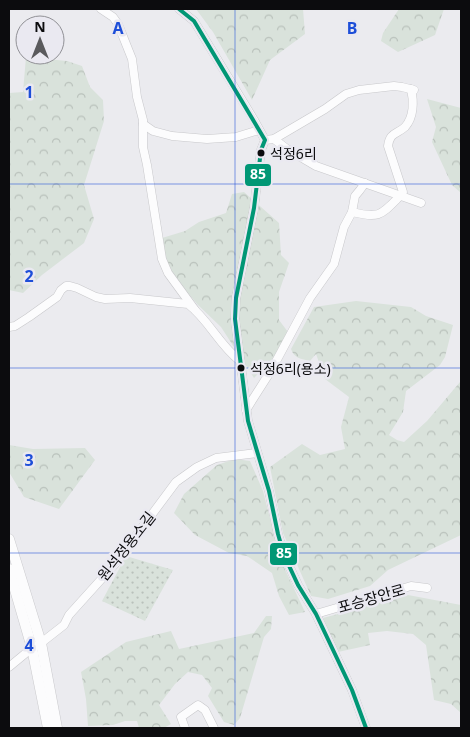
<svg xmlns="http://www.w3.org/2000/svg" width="470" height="737" viewBox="0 0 470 737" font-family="'Noto Sans','Noto Sans KR',sans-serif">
  <defs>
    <pattern id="grass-dots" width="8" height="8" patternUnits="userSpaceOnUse" patternTransform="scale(1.25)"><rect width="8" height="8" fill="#d9e2db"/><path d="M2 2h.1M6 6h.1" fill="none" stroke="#b9c1bb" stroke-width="1.8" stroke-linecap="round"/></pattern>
    <pattern id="forest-crowns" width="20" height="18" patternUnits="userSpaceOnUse" patternTransform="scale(1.25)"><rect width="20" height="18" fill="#d9e2db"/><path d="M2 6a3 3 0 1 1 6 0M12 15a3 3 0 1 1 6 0" fill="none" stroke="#b9c1bb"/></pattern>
  </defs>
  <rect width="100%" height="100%" fill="#ebebef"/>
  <path fill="url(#grass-dots)" d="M 126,556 L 173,570 L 145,621 L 102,601 Z"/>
  <g fill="url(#forest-crowns)">
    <path d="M 196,9 L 303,9 L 305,34 L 270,60 L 252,100 L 213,32 Z"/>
    <path d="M 399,9 L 444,9 L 435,35 L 398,52 L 381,41 L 383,33 Z"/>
    <path d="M 26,57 L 67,61 L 82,66 L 90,87 L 103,100 L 104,121 L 84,185 L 94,219 L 84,243 L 42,275 L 23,293 L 9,290 L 9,93 L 23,92 Z"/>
    <path d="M 427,99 L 461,108 L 461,193 L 452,185 L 432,142 L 436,127 Z"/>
    <path d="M 244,192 L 279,223 L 281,255 L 289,263 L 279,292 L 279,320 L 288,332 L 280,351 L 254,378 L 221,327 L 198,305 L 167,268 L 162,238 L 185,231 L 199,222 L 226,213 L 232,194 Z"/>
    <path d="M 356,301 L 411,307 L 426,316 L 453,325 L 445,357 L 440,365 L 406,391 L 403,412 L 389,435 L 397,440 L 404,442 L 427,421 L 460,382 L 461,382 L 461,535 L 388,570 L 370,586 L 328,599 L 311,596 L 283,533 L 270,467 L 302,444 L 320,455 L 345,449 L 341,427 L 349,397 L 325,379 L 316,354 L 310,361 C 301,359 294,358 291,349 L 314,307 Z"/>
    <path d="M 9,445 L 33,449 L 85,448 L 95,460 L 59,509 L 24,497 L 9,472 Z"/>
    <path d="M 235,459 L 250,461 L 263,491 L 281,561 L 305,612 L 289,615 L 279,596 L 272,573 L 247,556 L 229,553 L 195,535 L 174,513 L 184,494 L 217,465 Z"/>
    <path d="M 408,595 L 461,605 L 461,713 L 451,704 L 434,700 L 426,645 L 413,634 L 387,631 L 368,633 L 370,645 L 338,652 L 323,618 Z"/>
    <path d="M 266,616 L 272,616 L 271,629 L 264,637 L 240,718 L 234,725 L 224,722 L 208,696 L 212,688 L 202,675 L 188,672 L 175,684 L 159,705 L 171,724 L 164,728 L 139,728 L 137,721 L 125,721 L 113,725 L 88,726 L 86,699 L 81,672 L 126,642 L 171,631 L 179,649 L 254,633 Z"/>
  </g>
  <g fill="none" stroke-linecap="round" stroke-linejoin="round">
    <defs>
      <g id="minor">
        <path d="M 101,9 L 113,17 L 118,24 L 132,59 L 137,97 L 143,120 L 143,147 L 147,165 L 162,259 L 168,273 L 195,310"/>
        <path d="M 179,9 L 194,21 L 254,120 L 265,140 L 261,150 L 254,208 L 236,298 L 235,319 L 248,421 L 269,491 L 278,534 L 284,555 L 298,585 L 316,614 L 352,690 L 366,728"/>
        <path d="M 143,124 L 153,131 L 172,136 L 207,139 L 236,137 L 259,130"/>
        <path d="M 274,139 L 287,149 L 316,166 L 421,203"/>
        <path d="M 265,140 L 274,139 L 325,109 L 346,94 L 359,90 L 394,86 L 402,87 L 414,90"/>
        <path d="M 352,212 C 380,219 381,215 401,195 L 403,192 L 388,146 C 390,132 396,135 405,127 C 414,117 414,101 411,89"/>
        <path d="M 9,327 L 15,326 L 29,317 L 57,297 L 61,290 L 66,286 L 70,286 L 77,288 L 96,297 L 105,299 L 130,298 L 188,304 C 209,320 219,345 240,361"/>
        <path d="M 246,410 L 272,369 L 310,298 L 334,264 L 344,227 L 352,212 L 355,196 L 360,190 L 365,183"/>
        <path d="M 316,614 L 411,586 L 427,588"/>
        <path d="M 9,667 L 32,648 L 41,643 L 64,625 L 69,615 L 115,564 L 176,482 L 197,467 L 216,458 L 257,453"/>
        <path d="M 185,728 L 181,717 L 198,705 L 205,710 L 214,728"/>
      </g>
      <g id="major">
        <path d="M 9,539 L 41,643 L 57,728"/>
        <path d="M 9,569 L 32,648 L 48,728"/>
      </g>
    </defs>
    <use href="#minor" stroke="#c8c8cb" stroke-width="9"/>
    <use href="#major" stroke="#c8c8cb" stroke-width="11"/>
    <use href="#minor" stroke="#fcfcfd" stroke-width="8"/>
    <use href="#major" stroke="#fcfcfd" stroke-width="10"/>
    <defs>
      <path id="bus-1" d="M 179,9 L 194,21 L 265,140 L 261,150 L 254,208 L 236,298 L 235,319 L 248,421 L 269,491 L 278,534 L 284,555 L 298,585 L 316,614 L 352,690 L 366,728"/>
    </defs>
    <use href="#bus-1" stroke="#eae9f1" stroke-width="8"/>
    <use href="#bus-1" stroke="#009775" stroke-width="4"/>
  </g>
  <path fill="none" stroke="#1d4ed8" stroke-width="1" stroke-opacity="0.55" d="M 235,9 L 235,728M 9,184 L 461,184M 9,368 L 461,368M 9,553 L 461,553"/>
  <g fill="#0c0c0e" stroke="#eae9f1" stroke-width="2">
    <circle cx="261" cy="153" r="4.5"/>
    <circle cx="241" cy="368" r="4.5"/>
  </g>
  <g text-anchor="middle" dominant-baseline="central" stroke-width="5" stroke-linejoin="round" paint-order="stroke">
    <g font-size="14" fill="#0c0c0e" stroke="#eae9f1" text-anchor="start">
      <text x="270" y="153">석정6리</text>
      <text x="250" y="368">석정6리(용소)</text>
    </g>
    <g font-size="15" fill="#0c0c0e" stroke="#eae9f1">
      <text transform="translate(126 546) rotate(-52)">원석정용소길</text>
      <text transform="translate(371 598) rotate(-16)">포승장안로</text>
    </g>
  </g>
  <g font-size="16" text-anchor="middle" font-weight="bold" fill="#1d4ed8" stroke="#eae9f1" stroke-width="5" stroke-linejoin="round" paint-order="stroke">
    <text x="118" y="34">A</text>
    <text x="352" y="34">B</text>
    <text x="29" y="98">1</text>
    <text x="29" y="282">2</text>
    <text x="29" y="466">3</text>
    <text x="29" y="651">4</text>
  </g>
  <g stroke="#eae9f1" stroke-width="2">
    <rect x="244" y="163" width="28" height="24" rx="5" fill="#009775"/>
    <rect x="269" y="542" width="29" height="24" rx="5" fill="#009775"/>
  </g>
  <g font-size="14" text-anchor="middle" font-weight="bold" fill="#fff">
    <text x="258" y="179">85</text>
    <text x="284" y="558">85</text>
  </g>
  <rect width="470" height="737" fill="none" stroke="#0c0c0e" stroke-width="20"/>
  <g transform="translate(40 40)"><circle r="24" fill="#eae9f1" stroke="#919196"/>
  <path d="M0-4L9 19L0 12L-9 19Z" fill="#5a5a5d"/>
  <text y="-8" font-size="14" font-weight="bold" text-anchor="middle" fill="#0c0c0e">N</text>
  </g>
</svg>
